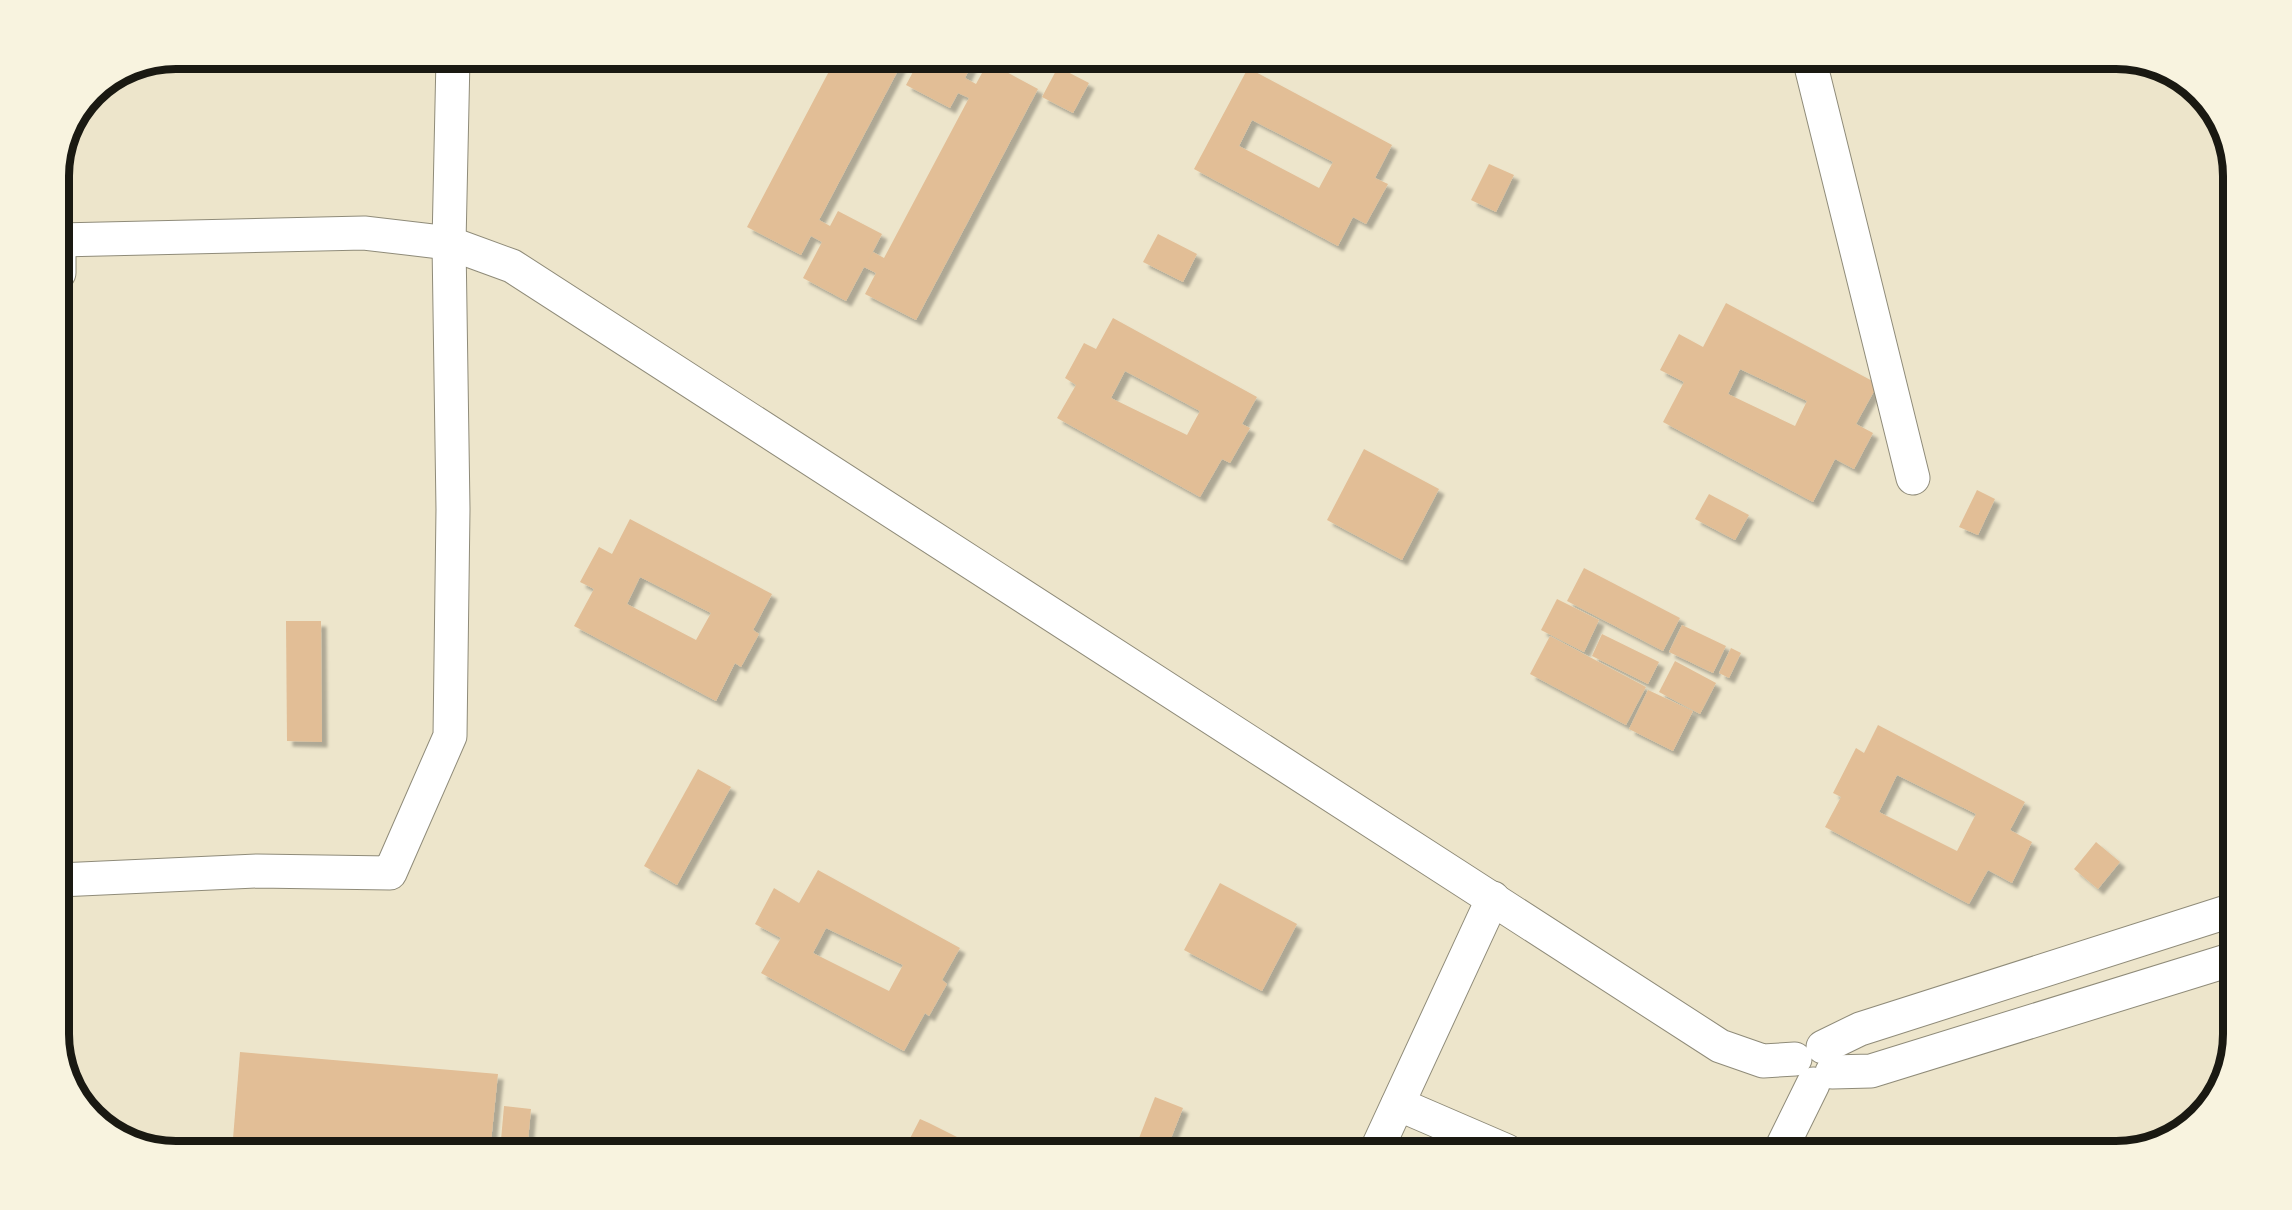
<svg xmlns="http://www.w3.org/2000/svg" width="2292" height="1210" viewBox="0 0 2292 1210" font-family="'Work Sans',sans-serif">
  <defs>
    <filter id="shadow"><feDropShadow dx="5.5" dy="5.5" stdDeviation="1.5" flood-color="#0004"/></filter>
  </defs>
  <rect width="100%" height="100%" fill="#f8f3df"/>
  <path fill="#ede5cb" d="M 176,58 L 2116,58 L 2168,71 L 2214,111 L 2233,169 L 2233,1034 L 2221,1086 L 2175,1136 L 2116,1151 L 176,1151 L 124,1139 L 79,1099 L 59,1042 L 59,169 L 68,131 L 93,93 L 131,67 Z"/>
  <g fill="#e2be96" fill-rule="evenodd" filter="url(#shadow)">
    <path d="M 836,58 L 975,58 L 965,78 L 976,84 L 988,62 L 1038,89 L 916,320 L 865,294 L 876,273 L 864,267 L 846,301 L 803,278 L 822,242 L 811,236 L 801,255 L 747,227 ZM 902,63 L 914,70 L 906,85 L 950,108 L 958,93 L 969,98 L 884,258 L 873,252 L 868,261 L 882,234 L 838,211 L 830,226 L 819,220 Z"/>
    <path d="M 141,65 L 141,71 L 128,70 L 131,67 Z"/>
    <path d="M 1058,67 L 1089,83 L 1073,113 L 1042,97 Z"/>
    <path d="M 1248,68 L 1392,145 L 1375,178 L 1388,184 L 1366,224 L 1353,217 L 1338,246 L 1194,169 ZM 1252,120 L 1333,162 L 1319,188 L 1239,146 Z"/>
    <path d="M 1489,164 L 1514,175 L 1496,212 L 1471,200 Z"/>
    <path d="M 1158,234 L 1197,254 L 1183,282 L 1143,262 Z"/>
    <path d="M 1726,303 L 1878,384 L 1856,424 L 1873,433 L 1854,469 L 1835,459 L 1813,502 L 1663,422 L 1684,382 L 1660,370 L 1679,334 L 1703,347 ZM 1740,369 L 1807,401 L 1795,426 L 1728,394 Z"/>
    <path d="M 1113,318 L 1257,397 L 1242,424 L 1250,428 L 1230,463 L 1222,459 L 1200,497 L 1057,418 L 1076,385 L 1065,378 L 1084,343 L 1096,349 ZM 1125,371 L 1200,411 L 1187,435 L 1111,398 Z"/>
    <path d="M 1364,449 L 1439,489 L 1402,560 L 1327,520 Z"/>
    <path d="M 1977,490 L 1995,499 L 1978,535 L 1959,527 Z"/>
    <path d="M 1709,494 L 1749,515 L 1735,540 L 1695,519 Z"/>
    <path d="M 630,519 L 772,594 L 753,630 L 759,634 L 741,667 L 735,663 L 716,701 L 574,626 L 594,589 L 580,582 L 599,547 L 612,554 ZM 640,577 L 711,613 L 696,640 L 627,604 Z"/>
    <path d="M 1584,568 L 1680,618 L 1663,651 L 1567,601 Z"/>
    <path d="M 1557,599 L 1599,620 L 1584,652 L 1541,630 Z"/>
    <path d="M 286,621 L 321,621 L 322,742 L 287,741 Z"/>
    <path d="M 1682,625 L 1726,646 L 1713,673 L 1669,652 Z"/>
    <path d="M 1602,634 L 1659,662 L 1648,684 L 1592,656 Z"/>
    <path d="M 1550,636 L 1646,687 L 1626,725 L 1530,674 Z"/>
    <path d="M 1731,648 L 1741,653 L 1729,678 L 1719,673 Z"/>
    <path d="M 1675,661 L 1716,683 L 1700,714 L 1659,692 Z"/>
    <path d="M 1648,690 L 1693,711 L 1673,751 L 1629,729 Z"/>
    <path d="M 1878,725 L 2025,802 L 2010,830 L 2032,842 L 2012,883 L 1988,870 L 1969,904 L 1825,827 L 1841,797 L 1833,793 L 1856,748 L 1864,753 ZM 1897,775 L 1976,814 L 1957,851 L 1879,812 Z"/>
    <path d="M 698,769 L 731,787 L 677,885 L 644,866 Z"/>
    <path d="M 2096,842 L 2120,862 L 2098,889 L 2074,869 Z"/>
    <path d="M 818,870 L 960,948 L 942,980 L 947,984 L 929,1016 L 925,1013 L 904,1051 L 761,973 L 781,938 L 755,924 L 774,888 L 799,903 ZM 826,928 L 903,965 L 889,991 L 813,953 Z"/>
    <path d="M 1220,883 L 1297,924 L 1262,991 L 1184,950 Z"/>
    <path d="M 240,1052 L 498,1074 L 490,1151 L 232,1151 Z"/>
    <path d="M 1155,1097 L 1183,1108 L 1166,1151 L 1134,1151 Z"/>
    <path d="M 504,1106 L 531,1109 L 527,1151 L 500,1151 Z"/>
    <path d="M 920,1119 L 929,1123 L 985,1151 L 882,1151 L 890,1137 L 906,1146 Z"/>
  </g>
  <g fill="none" stroke-linecap="round" stroke-linejoin="round">
    <defs>
      <g id="minor">
        <path d="M 1809,58 L 1913,478"/>
        <path d="M 59,240 L 364,233 L 449,243 L 512,266 L 1720,1046 L 1763,1061 L 1795,1059"/>
        <path d="M 59,273 L 59,240"/>
        <path d="M 59,880 L 257,871 L 390,873 L 450,736 L 453,509 L 449,243 L 453,58"/>
        <path d="M 1823,1047 L 1860,1029 L 2233,910"/>
        <path d="M 1832,1072 L 1871,1071 L 2233,959"/>
        <path d="M 1398,1104 L 1507,1151"/>
        <path d="M 1376,1151 L 1493,898"/>
        <path d="M 1780,1151 L 1813,1084"/>
      </g>
    </defs>
    <use href="#minor" stroke="#8f8b79" stroke-width="35"/>
    <use href="#minor" stroke="#fff" stroke-width="33"/>
  </g>
  <path d="M0 0H2292V1210H0ZM176 69H2116A107 107 0 0 1 2223 176V1034A107 107 0 0 1 2116 1141H176A107 107 0 0 1 69 1034V176A107 107 0 0 1 176 69Z" fill="#f8f3df" fill-rule="evenodd"/>
  <path fill="none" stroke="#1a1912" stroke-width="8" d="M176 69H2116A107 107 0 0 1 2223 176V1034A107 107 0 0 1 2116 1141H176A107 107 0 0 1 69 1034V176A107 107 0 0 1 176 69Z"/>
</svg>
